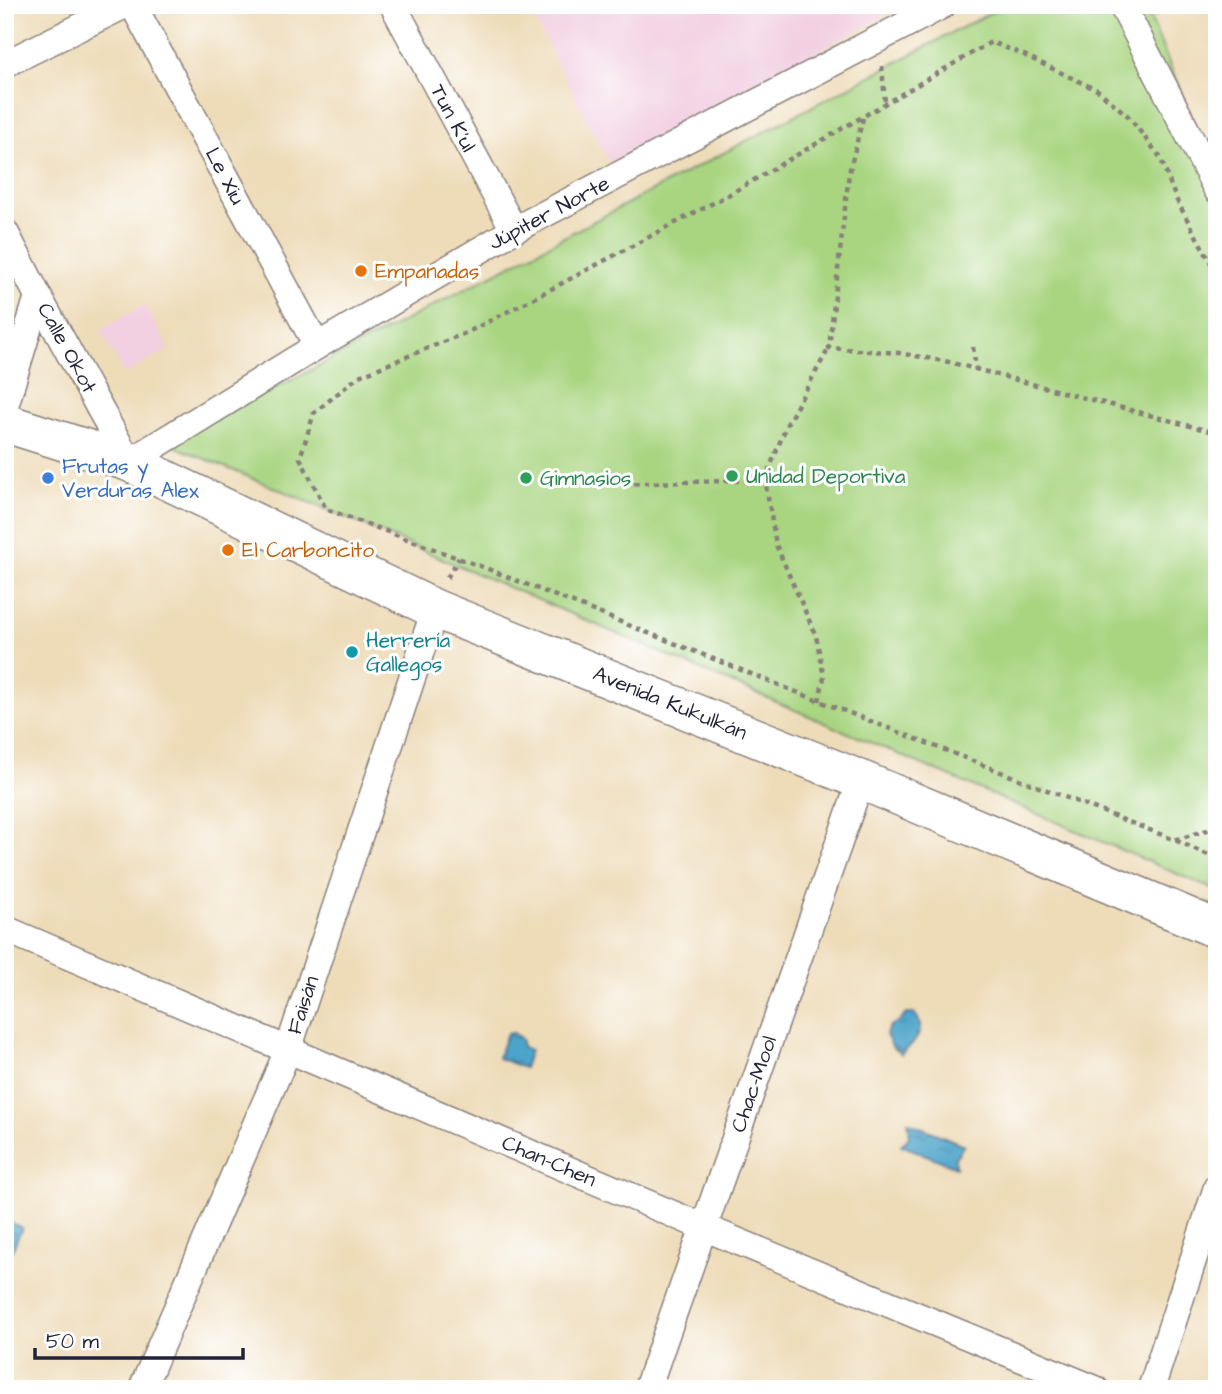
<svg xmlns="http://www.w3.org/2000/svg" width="1222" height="1394" viewBox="0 0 1222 1394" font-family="'Architects Daughter',sans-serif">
  <defs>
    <pattern id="water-ripples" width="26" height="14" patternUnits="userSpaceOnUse" patternTransform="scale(1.75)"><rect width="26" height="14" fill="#4da4ca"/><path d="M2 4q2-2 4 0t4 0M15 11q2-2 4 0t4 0" fill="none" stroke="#4085a5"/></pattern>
  </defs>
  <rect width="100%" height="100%" fill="#fff"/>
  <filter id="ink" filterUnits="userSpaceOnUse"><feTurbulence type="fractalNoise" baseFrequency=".0143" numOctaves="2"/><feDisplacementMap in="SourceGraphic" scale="14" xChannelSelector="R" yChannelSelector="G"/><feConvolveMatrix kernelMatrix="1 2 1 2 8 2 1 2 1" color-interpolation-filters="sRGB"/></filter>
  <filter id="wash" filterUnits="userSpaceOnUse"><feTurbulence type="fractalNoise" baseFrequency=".00686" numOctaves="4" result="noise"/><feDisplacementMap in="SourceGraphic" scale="28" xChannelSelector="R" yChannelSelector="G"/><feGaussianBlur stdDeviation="1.57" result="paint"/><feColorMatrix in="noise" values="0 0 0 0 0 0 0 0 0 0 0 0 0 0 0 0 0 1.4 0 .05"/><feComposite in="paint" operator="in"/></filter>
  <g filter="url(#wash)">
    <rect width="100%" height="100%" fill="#eedcb9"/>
    <g fill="#f2cfe1">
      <path d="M 527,5 L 905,5 L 609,163 Z"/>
      <path d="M 145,305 L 169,349 L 125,374 L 100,330 Z"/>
    </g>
    <path fill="#a9d581" stroke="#667c5e" stroke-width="2" d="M 1005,5 L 1145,5 L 1217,180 L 1217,891 L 326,509 L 167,443 L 309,371 Z"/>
    <g fill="url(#water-ripples)" stroke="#386382" stroke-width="2">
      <path d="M 906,1014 L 915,1014 C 928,1031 914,1044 901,1054 L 893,1048 L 886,1035 L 889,1027 L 900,1021 Z"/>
      <path d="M 507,1033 L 514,1033 L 522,1040 L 522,1047 L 530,1050 L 524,1068 L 498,1058 Z"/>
      <path d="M 908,1122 L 964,1145 L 955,1158 L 956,1167 L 901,1145 C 910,1138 911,1132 908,1122 Z"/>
      <path d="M 5,1220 L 22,1228 L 10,1255 L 5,1253 Z"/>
    </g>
  </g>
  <g filter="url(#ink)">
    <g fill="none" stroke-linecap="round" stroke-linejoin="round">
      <defs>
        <g id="street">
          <path d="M 133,5 L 317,346"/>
          <path d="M 393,5 L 514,230"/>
          <path d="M 1122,5 L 1217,190"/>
          <path d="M 5,64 L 125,5"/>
          <path d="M 5,232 L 38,296 L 129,462 L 317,346 L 514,230 L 943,5"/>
          <path d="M 5,406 L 38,296"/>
          <path d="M 5,929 L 703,1227 L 1095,1389"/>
          <path d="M 142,1389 L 288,1050 L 435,609"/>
          <path d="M 647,1389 L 861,780"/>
          <path d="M 1151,1389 L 1217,1187"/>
        </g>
        <path id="secondary" d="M 5,423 L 129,462 L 435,609 L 861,780 L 1217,929"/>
      </defs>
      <use href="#street" stroke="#887f7a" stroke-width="29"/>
      <use href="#secondary" stroke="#887f7a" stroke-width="41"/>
      <g stroke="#887f7a" stroke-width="4.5" stroke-dasharray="5 5" stroke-linecap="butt">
        <path d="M 882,66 L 885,103"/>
        <path d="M 863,118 L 849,173 L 829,348 L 899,353 L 949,362 L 1217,433"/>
        <path d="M 1217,274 L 1176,199 L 1160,157 L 1128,116 L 1099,91 L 1024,55 L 991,42 L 728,195 L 538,296 L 468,332 L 359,376 L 314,413 L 300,458 L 326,509 L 493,571 L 819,701 L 1175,840 L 1217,859"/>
        <path d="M 973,347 L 976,370"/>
        <path d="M 604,484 L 765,480"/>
        <path d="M 447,578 L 459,558"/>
        <path d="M 819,701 L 824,677 L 816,636 L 776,545 L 765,480 L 787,424 L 829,348"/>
        <path d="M 1175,840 L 1217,827"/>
      </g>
      <use href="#street" stroke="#fff" stroke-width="26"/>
      <use href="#secondary" stroke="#fff" stroke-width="38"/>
    </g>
  </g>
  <g fill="#e8710a" stroke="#fff" stroke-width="2.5">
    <circle cx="361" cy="271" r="7"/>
    <circle cx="228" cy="550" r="7"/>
  </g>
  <g fill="#2e9e5b" stroke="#fff" stroke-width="2.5">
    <circle cx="732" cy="476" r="7"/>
    <circle cx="526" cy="478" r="7"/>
  </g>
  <circle fill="#3f7fe0" stroke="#fff" stroke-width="2.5" cx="48" cy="478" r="7"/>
  <circle fill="#0f9aa8" stroke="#fff" stroke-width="2.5" cx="352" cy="652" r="7"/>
  <g text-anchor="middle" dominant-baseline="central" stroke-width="6" stroke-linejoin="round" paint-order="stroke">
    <g font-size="21" fill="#22223b" stroke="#fff">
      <text transform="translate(453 118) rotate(62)">Tun K'ul</text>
      <text transform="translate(225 176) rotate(62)">Le Xiu</text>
      <text transform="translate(549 213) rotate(-28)">Júpiter Norte</text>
      <text transform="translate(67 348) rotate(61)">Calle Okot</text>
      <text transform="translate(670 703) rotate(22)">Avenida Kukulkán</text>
      <text transform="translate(303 1005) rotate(-72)">Faisán</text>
      <text transform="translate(754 1084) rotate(-71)">Chac-Mool</text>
      <text transform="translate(549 1161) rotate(23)">Chan-Chen</text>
    </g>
    <g font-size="21" fill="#c56008" stroke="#fff" text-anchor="start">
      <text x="375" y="271">Empanadas</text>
      <text x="242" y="550">El Carboncito</text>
    </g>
    <g font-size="21" fill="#366cbe" stroke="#fff" text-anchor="start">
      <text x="62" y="466">Frutas y<tspan x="62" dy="24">Verduras Alex</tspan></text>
    </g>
    <g font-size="21" fill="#27864d" stroke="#fff" text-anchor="start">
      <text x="746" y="476">Unidad Deportiva</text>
      <text x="540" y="478">Gimnasios</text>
    </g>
    <g font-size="21" fill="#0d838f" stroke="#fff" text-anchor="start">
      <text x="366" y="640">Herrería<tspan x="366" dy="24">Gallegos</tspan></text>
    </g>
  </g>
  <rect width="1222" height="1394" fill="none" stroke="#fff" stroke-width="28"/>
  <path d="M35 1348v10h208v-10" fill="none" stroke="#22223b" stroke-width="3.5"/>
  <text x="46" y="1348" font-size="21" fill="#22223b" stroke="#ffffff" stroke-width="5" paint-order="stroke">50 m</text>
</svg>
